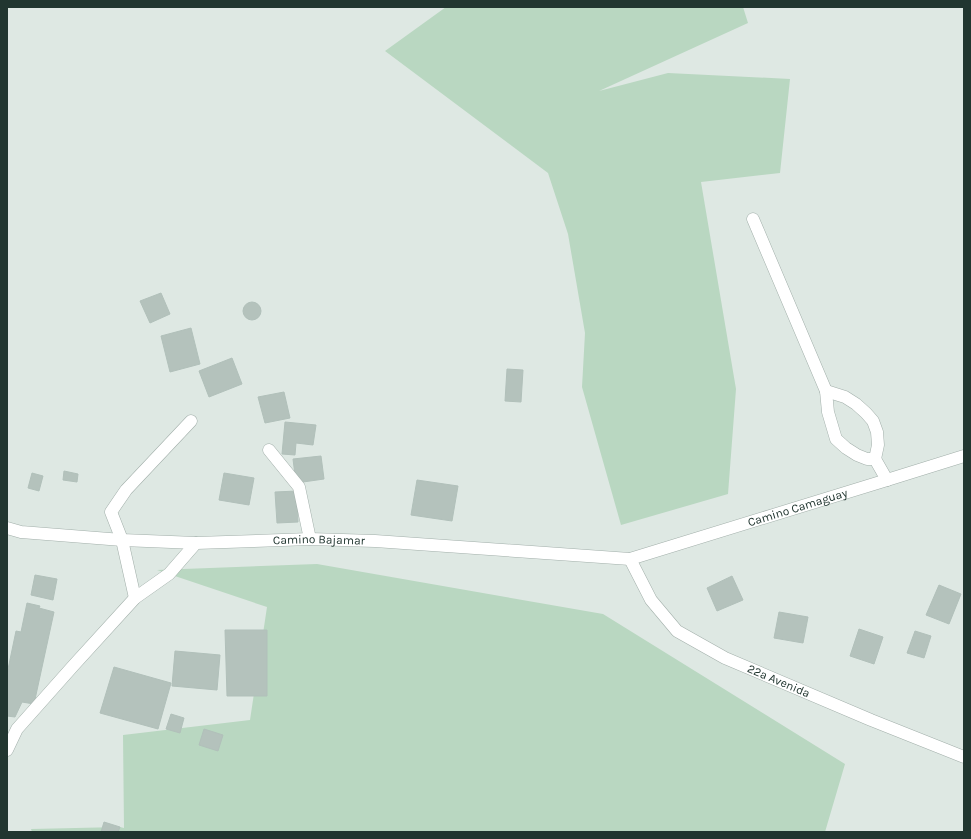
<svg xmlns="http://www.w3.org/2000/svg" width="971" height="839" viewBox="0 0 971 839" font-family="Karla,sans-serif">
  <rect width="100%" height="100%" fill="#dee8e3"/>
  <g fill="#b9d7c1">
    <path d="M 446,7 L 743,7 L 748,23 L 599,91 L 668,73 L 790,79 L 780,173 L 701,182 L 736,389 L 728,494 L 621,525 L 582,387 L 585,333 L 568,234 L 548,173 L 385,51 Z"/>
    <path d="M 317,564 L 603,614 L 845,764 L 825,832 L 32,832 L 31,829 L 120,827 L 124,828 L 123,735 L 250,720 L 267,607 L 157,570 Z"/>
  </g>
  <g fill="#b4c2bc" stroke="#b1c0ba">
    <path d="M 161,293 L 170,314 L 150,323 L 140,301 Z"/>
    <circle cx="252" cy="311" r="9"/>
    <path d="M 191,328 L 200,364 L 170,372 L 161,336 Z"/>
    <path d="M 232,358 L 242,384 L 209,397 L 199,371 Z"/>
    <path d="M 507,369 L 523,370 L 521,402 L 505,401 Z"/>
    <path d="M 284,392 L 290,418 L 265,423 L 258,397 Z"/>
    <path d="M 285,422 L 316,425 L 313,445 L 296,443 L 295,455 L 282,454 Z"/>
    <path d="M 321,456 L 324,479 L 296,483 L 293,459 Z"/>
    <path d="M 64,471 L 78,474 L 77,482 L 63,480 Z"/>
    <path d="M 32,473 L 43,476 L 39,491 L 28,488 Z"/>
    <path d="M 224,473 L 254,478 L 249,505 L 219,500 Z"/>
    <path d="M 417,480 L 458,486 L 452,521 L 411,515 Z"/>
    <path d="M 297,491 L 298,522 L 277,523 L 275,492 Z"/>
    <path d="M 35,575 L 57,579 L 53,600 L 31,595 Z"/>
    <path d="M 732,576 L 743,600 L 717,611 L 707,588 Z"/>
    <path d="M 939,585 L 961,594 L 949,624 L 926,615 Z"/>
    <path d="M 27,603 L 40,606 L 39,608 L 54,612 L 34,704 L 22,702 L 15,717 L 7,716 L 7,674 L 16,631 L 21,632 Z"/>
    <path d="M 779,612 L 808,617 L 803,643 L 774,638 Z"/>
    <path d="M 859,629 L 883,637 L 874,664 L 850,656 Z"/>
    <path d="M 225,630 L 267,630 L 267,696 L 227,696 Z"/>
    <path d="M 915,631 L 931,636 L 924,658 L 907,653 Z"/>
    <path d="M 175,651 L 220,655 L 217,690 L 172,686 Z"/>
    <path d="M 114,667 L 171,683 L 158,729 L 100,713 Z"/>
    <path d="M 171,714 L 184,718 L 180,733 L 166,729 Z"/>
    <path d="M 204,729 L 223,735 L 218,751 L 199,745 Z"/>
    <path d="M 104,822 L 120,827 L 118,832 L 101,832 Z"/>
  </g>
  <g fill="none" stroke-linecap="round" stroke-linejoin="round">
    <defs>
      <g id="minor">
        <path d="M 753,219 L 826,391 L 828,412 L 836,439 L 846,448 L 857,455 L 867,459 L 875,459 L 887,480"/>
        <path d="M 826,391 L 845,397 L 856,404 L 866,413 L 873,421 L 877,432 L 878,445 L 875,459"/>
        <path d="M 269,450 L 299,487 L 310,539"/>
        <path id="s1" d="M 7,528 L 21,532 L 122,540 L 196,543 L 310,539 L 375,541 L 630,559 L 887,480 L 964,456"/>
        <path id="s2" d="M 630,559 L 651,600 L 677,631 L 725,658 L 871,720 L 964,757"/>
        <path d="M 135,598 L 122,540 L 111,512 L 126,490 L 191,421"/>
        <path d="M 7,750 L 17,729 L 73,666 L 135,598 L 169,574 L 196,543"/>
      </g>
    </defs>
    <use href="#minor" stroke="#a2afaa" stroke-width="13"/>
    <use href="#minor" stroke="#fff" stroke-width="12"/>
  </g>
  <g text-anchor="middle" dominant-baseline="central" stroke-width="4" stroke-linejoin="round" paint-order="stroke">
    <g font-size="12" fill="#213630" stroke="#eef5f1">
      <text stroke="none"><textPath href="#s1" startOffset="800">Camino Camaguay</textPath></text>
      <text stroke="none"><textPath href="#s1" startOffset="313">Camino Bajamar</textPath></text>
      <text stroke="none"><textPath href="#s2" startOffset="200">22a Avenida</textPath></text>
    </g>
  </g>
  <rect width="971" height="839" fill="none" stroke="#213630" stroke-width="16"/>
</svg>
